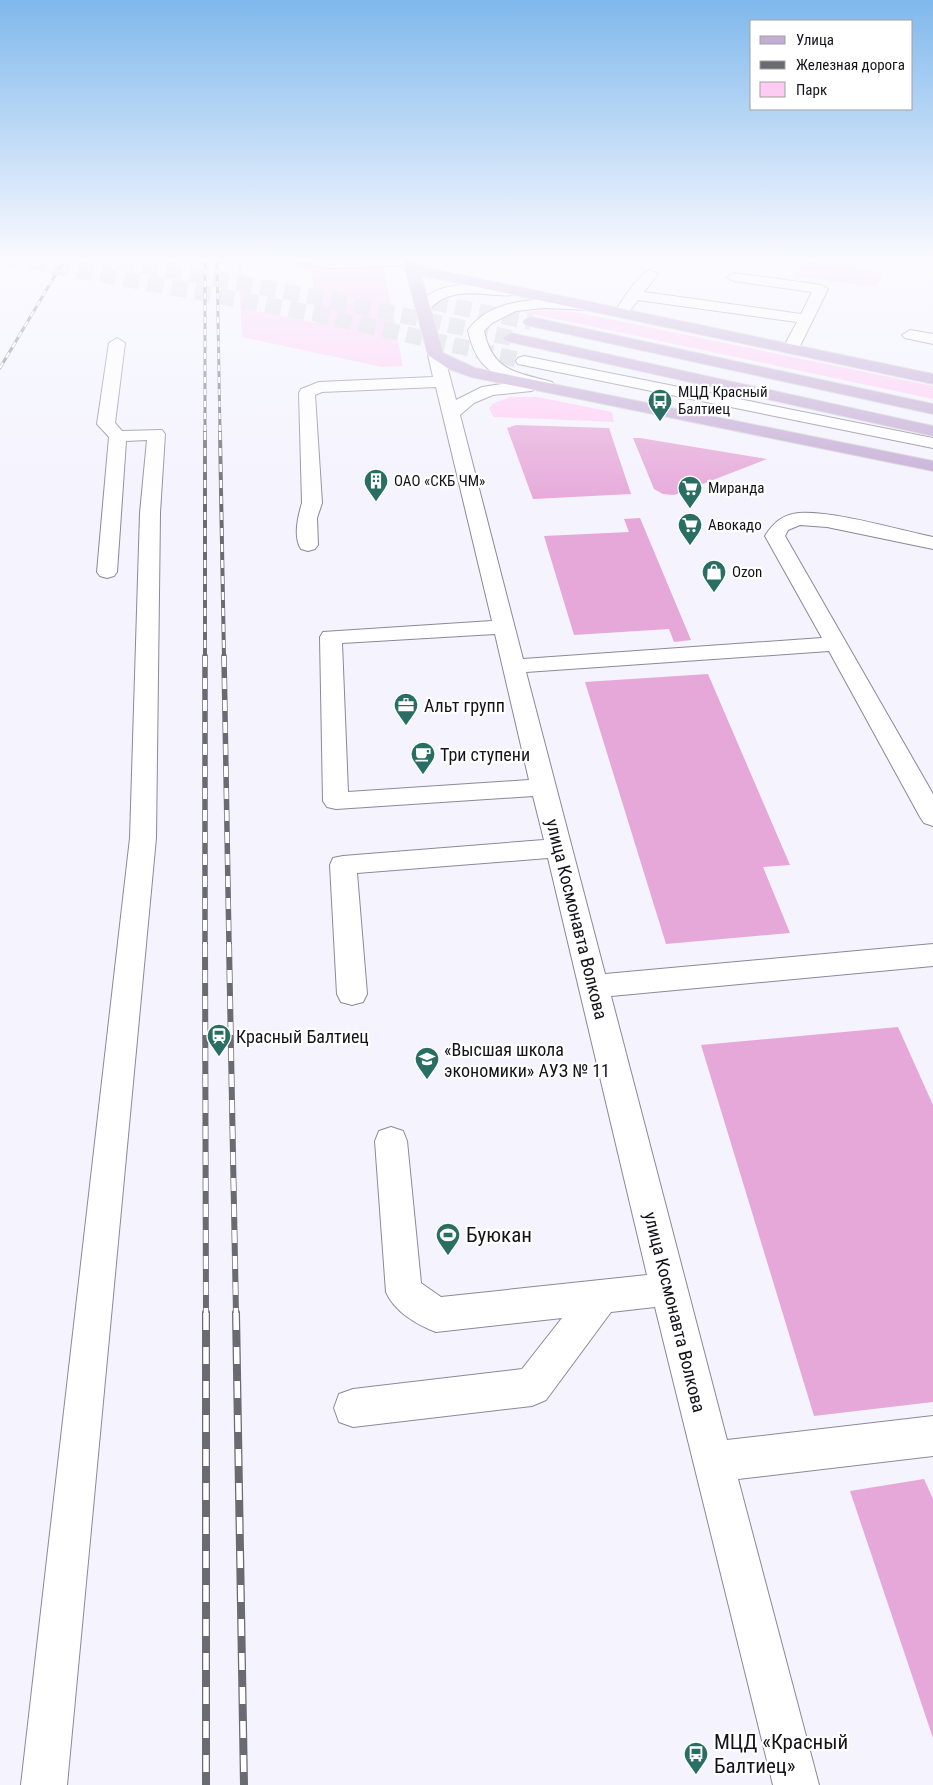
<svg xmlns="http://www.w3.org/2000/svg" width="933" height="1785" viewBox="0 0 933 1785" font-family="'Roboto Condensed',sans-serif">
  <rect width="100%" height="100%" fill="#f4f3fe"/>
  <g fill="#feccf3" fill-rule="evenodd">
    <path d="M 238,257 L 276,257 L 331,267 L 383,265 L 403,366 L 382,367 L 242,337 ZM 242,258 L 311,268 L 318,323 L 246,309 Z"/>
    <path d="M 805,262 L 883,273 L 876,287 L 796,276 Z"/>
    <path d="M 552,310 L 580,313 L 933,386 L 933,399 L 524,312 Z"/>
    <path d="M 510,397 L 538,397 L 612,412 L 614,422 L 494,417 L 489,409 L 492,404 Z"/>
  </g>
  <g fill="#e6a8d9">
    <path d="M 516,425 L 609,428 L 631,494 L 533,499 L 507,428 Z"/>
    <path d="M 633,438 L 640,438 L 767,459 L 674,495 L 663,494 L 654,489 Z"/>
    <path d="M 640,518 L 691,640 L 674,642 L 669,629 L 574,635 L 544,536 L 629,532 L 624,519 Z"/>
    <path d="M 708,674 L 790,865 L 763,867 L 790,933 L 666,944 L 585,682 Z"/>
    <path d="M 898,1027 L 933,1105 L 933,1402 L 814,1416 L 701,1045 Z"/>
    <path d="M 924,1479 L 933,1499 L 933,1738 L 850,1491 Z"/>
  </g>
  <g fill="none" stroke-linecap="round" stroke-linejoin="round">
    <path stroke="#d2d1dc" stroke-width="16" stroke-dasharray="16 8" stroke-linecap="butt" d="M 6,257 L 317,314 L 524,361"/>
    <g stroke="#d2d1dc" stroke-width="16" stroke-dasharray="16 8" stroke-linecap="butt">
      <path d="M 95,257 L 315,297 L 511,338"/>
      <path d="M 432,302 L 531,322"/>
    </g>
    <defs>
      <g id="minor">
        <path d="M 287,257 L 315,257 L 330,260 L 411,257 L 417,261 L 410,265 L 330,268 L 289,260 Z"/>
        <path d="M 651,270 L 658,274 L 644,292 L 801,314 L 812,292 L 734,281 L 727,277 L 734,273 L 821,285 L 828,289 L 799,348 L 791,353 L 783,348 L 797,322 L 638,300 L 626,316 L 616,316 L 614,313 C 621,302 639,273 651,270 Z"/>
        <path d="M 476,284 L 512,287 L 519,291 C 508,306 453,276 428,312 L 423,313 L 416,309 C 429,287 451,285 476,284 Z"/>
        <path d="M 544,299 L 590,302 L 597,306 L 590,310 L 544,308 L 516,311 L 492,323 L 484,331 C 493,372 516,372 552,382 L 554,385 L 552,388 L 538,388 L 531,391 L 493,395 L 474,403 L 460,415 L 523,659 L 822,638 L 765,536 C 773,523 783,514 799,513 C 835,511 895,529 933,537 L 933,549 L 827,527 L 800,525 L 788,530 L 785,536 L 933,794 L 933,826 L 924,823 L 920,817 L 829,651 L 526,672 L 605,974 L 933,944 L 933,966 L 611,996 L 727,1440 L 933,1416 L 933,1456 L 738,1479 L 819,1785 L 773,1785 L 655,1307 L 611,1312 L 546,1400 L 532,1406 L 353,1427 L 339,1422 L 334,1408 L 339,1394 L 353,1389 L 522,1369 L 562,1318 L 436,1332 C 417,1325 394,1311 386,1292 L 375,1141 L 379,1131 L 391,1127 L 403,1131 L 407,1141 L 421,1283 L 441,1297 L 647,1275 L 548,858 L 357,873 L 367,994 L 363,1002 L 352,1005 L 341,1002 L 337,994 L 330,865 L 333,858 L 343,856 L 544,840 L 533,796 L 336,809 L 327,807 L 323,801 L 320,637 L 323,632 L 492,621 L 436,387 L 322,392 L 315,395 L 322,503 L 317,518 L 318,545 L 315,549 L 308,551 L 301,549 C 293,537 298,516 302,503 L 299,393 L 301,389 L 319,382 L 433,377 L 428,355 L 436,350 L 444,355 L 456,400 L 482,387 L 514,382 C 486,373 474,359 468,330 C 486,305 516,301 544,299 ZM 495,634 L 529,780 L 348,792 L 342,643 Z"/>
        <path d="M 910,330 L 933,334 L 933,344 L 905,338 L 902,335 Z"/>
        <path d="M 117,338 L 125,343 L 115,423 L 122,431 L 162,430 L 165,434 L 160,513 L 156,838 L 67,1785 L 21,1785 L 130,838 L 140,513 L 147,440 L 126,441 L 117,572 L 114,576 L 107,578 L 100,576 L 97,572 L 109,437 L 97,424 L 109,343 Z"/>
        <path d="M 524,356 L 933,438 L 933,448 L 518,364 L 516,361 L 518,358 Z"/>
      </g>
      <g id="major">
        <path d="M 402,257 L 416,257 L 418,266 L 933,374 L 933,384 L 421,275 L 443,353 L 475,368 L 933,461 L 933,471 L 471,377 L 449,369 L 428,355 Z"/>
        <path d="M 531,317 L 933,404 L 933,414 L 526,325 L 523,322 L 526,319 Z"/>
        <path d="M 511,333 L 933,426 L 933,436 L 506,341 L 503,338 Z"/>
      </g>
    </defs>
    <use href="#minor" stroke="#8a8999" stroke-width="2"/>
    <use href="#major" stroke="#d5d5d6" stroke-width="2"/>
    <use href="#minor" fill="#fff" fill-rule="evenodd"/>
    <use href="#major" fill="#c5acd5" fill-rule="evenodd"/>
    <defs>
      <g id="rail-far4">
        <path d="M 205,257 L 205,433"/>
        <path d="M 217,257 L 220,433"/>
        <path d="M 0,368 L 66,257"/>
      </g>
      <g id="rail-far3">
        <path d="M 205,432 L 205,658"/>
        <path d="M 220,432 L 224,658"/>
      </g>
      <g id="rail-far2">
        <path d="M 205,656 L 205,945"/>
        <path d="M 224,656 L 229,945"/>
      </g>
      <g id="rail-far1">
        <path d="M 205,944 L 206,1314"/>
        <path d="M 229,944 L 236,1314"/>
      </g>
      <g id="rail">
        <path d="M 206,1313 L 206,1785"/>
        <path d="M 236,1313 L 244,1785"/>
      </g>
    </defs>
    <use href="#rail-far4" stroke="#6a6a71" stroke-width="3"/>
    <use href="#rail-far3" stroke="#6a6a71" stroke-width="4"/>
    <use href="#rail-far2" stroke="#6a6a71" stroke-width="5.5"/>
    <use href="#rail-far1" stroke="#6a6a71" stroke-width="6"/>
    <use href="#rail" stroke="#6a6a71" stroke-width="8"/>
    <use href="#rail-far4" stroke="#fff" stroke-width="2" stroke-dasharray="6" stroke-linecap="butt"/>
    <use href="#rail-far3" stroke="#fff" stroke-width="2.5" stroke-dasharray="8" stroke-linecap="butt"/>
    <use href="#rail-far2" stroke="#fff" stroke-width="4" stroke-dasharray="11" stroke-linecap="butt"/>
    <use href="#rail-far1" stroke="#fff" stroke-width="4.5" stroke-dasharray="13" stroke-linecap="butt"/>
    <use href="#rail" stroke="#fff" stroke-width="5.5" stroke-dasharray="17" stroke-linecap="butt"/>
  </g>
  <linearGradient id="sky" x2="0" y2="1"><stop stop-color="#7fb8ec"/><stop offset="0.51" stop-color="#fafaff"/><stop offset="1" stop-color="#fafaff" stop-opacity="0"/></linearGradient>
  <rect width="933" height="507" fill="url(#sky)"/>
  <defs>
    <symbol id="bus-pin" viewBox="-11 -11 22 30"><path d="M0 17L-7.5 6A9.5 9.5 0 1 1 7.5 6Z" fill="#296e62" stroke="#fff"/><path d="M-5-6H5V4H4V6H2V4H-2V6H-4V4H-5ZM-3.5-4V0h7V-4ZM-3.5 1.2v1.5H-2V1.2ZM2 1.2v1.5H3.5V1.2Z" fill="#fff"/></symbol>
    <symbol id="building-pin" viewBox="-11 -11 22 30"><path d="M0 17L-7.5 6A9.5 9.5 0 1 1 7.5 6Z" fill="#296e62" stroke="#fff"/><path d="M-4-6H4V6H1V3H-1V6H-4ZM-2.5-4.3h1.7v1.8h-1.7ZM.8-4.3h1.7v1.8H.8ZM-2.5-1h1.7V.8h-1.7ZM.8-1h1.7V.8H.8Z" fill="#fff"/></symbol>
    <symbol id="supermarket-pin" viewBox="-11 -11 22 30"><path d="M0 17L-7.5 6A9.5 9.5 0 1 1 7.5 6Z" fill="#296e62" stroke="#fff"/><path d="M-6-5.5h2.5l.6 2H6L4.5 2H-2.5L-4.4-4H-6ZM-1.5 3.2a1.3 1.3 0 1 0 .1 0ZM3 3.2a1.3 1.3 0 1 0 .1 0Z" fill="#fff"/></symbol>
    <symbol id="shop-pin" viewBox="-11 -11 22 30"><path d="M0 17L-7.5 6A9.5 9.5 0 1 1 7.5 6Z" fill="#296e62" stroke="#fff"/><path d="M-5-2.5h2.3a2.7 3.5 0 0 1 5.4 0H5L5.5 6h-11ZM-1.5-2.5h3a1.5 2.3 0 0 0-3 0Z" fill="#fff"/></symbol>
    <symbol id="office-pin" viewBox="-11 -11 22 30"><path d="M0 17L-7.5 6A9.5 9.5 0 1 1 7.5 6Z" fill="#296e62" stroke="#fff"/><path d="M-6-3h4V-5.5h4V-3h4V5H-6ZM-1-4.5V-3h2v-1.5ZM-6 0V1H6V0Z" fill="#fff"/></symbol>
    <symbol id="cafe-pin" viewBox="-11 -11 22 30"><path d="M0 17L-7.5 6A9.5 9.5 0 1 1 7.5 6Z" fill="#296e62" stroke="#fff"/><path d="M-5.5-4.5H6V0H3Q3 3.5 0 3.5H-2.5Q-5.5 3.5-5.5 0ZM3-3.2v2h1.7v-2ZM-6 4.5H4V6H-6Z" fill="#fff"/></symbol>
    <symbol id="station-pin" viewBox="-11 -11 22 30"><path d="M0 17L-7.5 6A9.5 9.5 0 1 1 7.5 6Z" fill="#296e62" stroke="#fff"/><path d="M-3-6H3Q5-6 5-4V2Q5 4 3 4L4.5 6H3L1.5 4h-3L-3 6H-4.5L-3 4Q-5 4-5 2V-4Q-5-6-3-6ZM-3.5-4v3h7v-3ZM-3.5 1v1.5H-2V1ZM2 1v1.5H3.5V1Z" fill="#fff"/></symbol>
    <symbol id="university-pin" viewBox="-11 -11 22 30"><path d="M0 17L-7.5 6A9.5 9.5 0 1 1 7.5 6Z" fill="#296e62" stroke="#fff"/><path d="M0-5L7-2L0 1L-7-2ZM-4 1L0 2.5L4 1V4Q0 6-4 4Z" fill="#fff"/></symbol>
    <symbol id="stadium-pin" viewBox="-11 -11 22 30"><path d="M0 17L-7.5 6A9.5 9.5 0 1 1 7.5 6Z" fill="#296e62" stroke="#fff"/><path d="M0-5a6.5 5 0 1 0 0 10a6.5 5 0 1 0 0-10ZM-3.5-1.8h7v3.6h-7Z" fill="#fff"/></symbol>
  </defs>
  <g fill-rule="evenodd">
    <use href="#bus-pin" x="646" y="387" width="28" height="38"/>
    <use href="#building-pin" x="362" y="467" width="28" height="38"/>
    <use href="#supermarket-pin" x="676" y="474" width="28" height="38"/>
    <use href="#supermarket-pin" x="676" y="511" width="28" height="38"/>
    <use href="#shop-pin" x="700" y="558" width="28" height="38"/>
    <use href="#office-pin" x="392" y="691" width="28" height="38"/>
    <use href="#cafe-pin" x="409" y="740" width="28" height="38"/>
    <use href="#station-pin" x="205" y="1022" width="28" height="38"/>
    <use href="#university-pin" x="413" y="1045" width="28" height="38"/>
    <use href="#stadium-pin" x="434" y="1221" width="28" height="38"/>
    <use href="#bus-pin" x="682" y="1740" width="28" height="38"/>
  </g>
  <g text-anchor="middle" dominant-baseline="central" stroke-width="4.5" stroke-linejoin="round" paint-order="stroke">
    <g font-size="15" fill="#131319" stroke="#fff" text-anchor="start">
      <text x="678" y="392">МЦД Красный<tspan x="678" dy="17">Балтиец</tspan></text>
      <text x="394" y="481">ОАО «СКБ ЧМ»</text>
      <text x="708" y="488">Миранда</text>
      <text x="708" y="525">Авокадо</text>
      <text x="732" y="572">Ozon</text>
    </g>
    <g font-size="18" fill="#131319" stroke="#fff" text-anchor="start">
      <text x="424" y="705">Альт групп</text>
      <text x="440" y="754">Три ступени</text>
      <text x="236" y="1036">Красный Балтиец</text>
      <text x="444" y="1049">«Высшая школа<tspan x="444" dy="21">экономики» АУЗ № 11</tspan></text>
    </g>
    <g font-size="18" fill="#131319" stroke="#fff">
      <text transform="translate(577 919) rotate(76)">улица Космонавта Волкова</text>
      <text transform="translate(675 1312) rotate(76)">улица Космонавта Волкова</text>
    </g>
    <g font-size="21" fill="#131319" stroke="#fff" text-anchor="start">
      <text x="466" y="1235">Буюкан</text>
      <text x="714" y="1742">МЦД «Красный<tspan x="714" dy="24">Балтиец»</tspan></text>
    </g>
  </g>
  <rect x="750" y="20" width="162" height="90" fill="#ffffff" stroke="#a1a1a3"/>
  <rect x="760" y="36" width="25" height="8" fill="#c5acd5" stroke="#a1a1a3"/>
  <text x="796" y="45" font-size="15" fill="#131319">Улица</text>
  <rect x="760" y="61" width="25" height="8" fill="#6a6a71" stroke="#a1a1a3"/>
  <text x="796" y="70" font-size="15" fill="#131319">Железная дорога</text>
  <rect x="760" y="82" width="25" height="15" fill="#feccf3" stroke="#a1a1a3"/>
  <text x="796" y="95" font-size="15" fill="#131319">Парк</text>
</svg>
